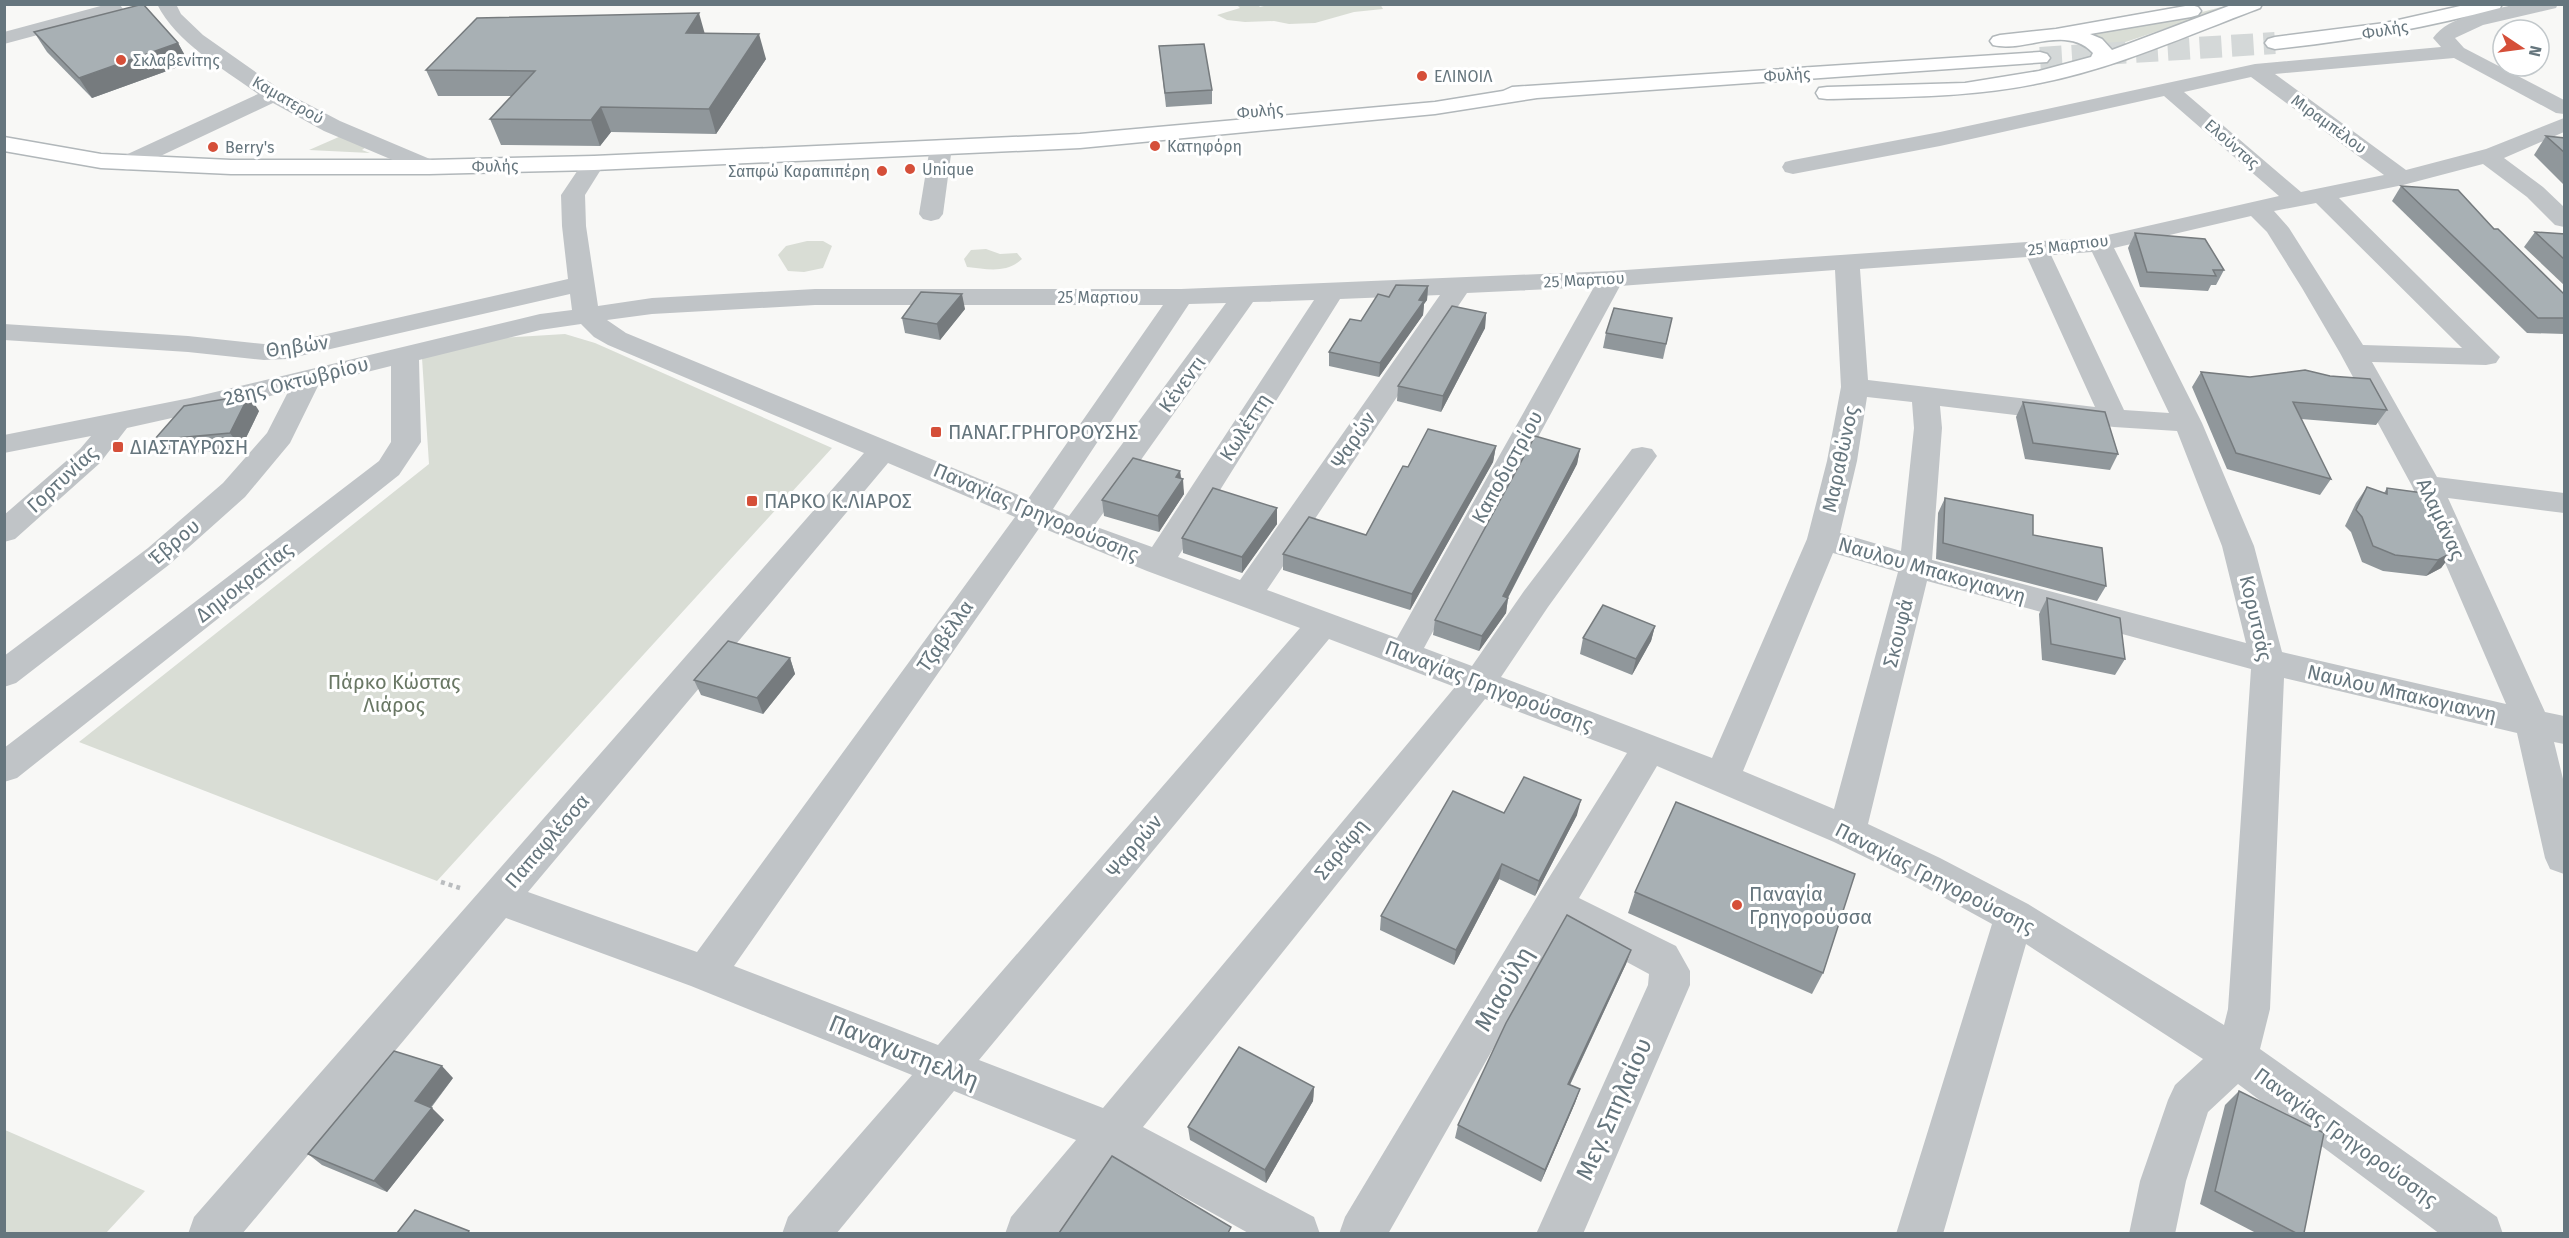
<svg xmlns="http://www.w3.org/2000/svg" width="2569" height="1238" viewBox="0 0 2569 1238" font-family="'Fira Sans',sans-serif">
  <rect width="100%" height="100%" fill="#f8f8f6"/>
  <g fill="#d9ddd5">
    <path d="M 1237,5 L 1258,5 L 1260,7 L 1272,4 L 1380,4 L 1383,9 L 1354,12 L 1315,23 L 1289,24 L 1274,21 L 1245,22 L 1227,20 L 1217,15 L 1240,8 Z"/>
    <path d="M 2229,5 L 2235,5 L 2108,48 L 2080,33 L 2179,18 Z"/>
    <path d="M 341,136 L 366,147 L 362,150 L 370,153 L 309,150 Z"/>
    <path d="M 807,241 L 823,241 L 832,246 L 823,268 L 804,272 L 788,271 L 778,255 L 786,246 Z"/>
    <path d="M 986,249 L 1000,254 L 1017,253 L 1022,259 C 1006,274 987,269 967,267 L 964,259 L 971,250 Z"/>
    <path d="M 565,334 L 595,343 L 832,448 L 437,881 L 79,742 L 429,464 L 422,358 L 499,338 Z"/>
    <path d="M 4,1130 L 5,1130 L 145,1191 L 106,1233 L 5,1233 Z"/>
  </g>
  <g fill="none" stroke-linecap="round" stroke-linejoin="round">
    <path stroke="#d4d8d8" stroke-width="22" stroke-dasharray="22 10" stroke-linecap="butt" d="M 2040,58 L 2275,43"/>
    <defs>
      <g id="major">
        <path d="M 2234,4 L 2262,4 L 2260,8 C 2188,35 2116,68 2040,83 C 1970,98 1899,97 1827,99 L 1819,98 L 1816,93 L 1819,88 L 1827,87 L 1965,83 L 2039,71 L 2091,57 L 2093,53 C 2066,24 2024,53 1993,45 L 1990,41 L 1993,37 L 2000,35 L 2056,29 L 2191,5 L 2198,7 L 2201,11 L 2198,15 L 2191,17 L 2090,34 L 2102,39 L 2112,50 Z"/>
        <path d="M 2469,4 L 2502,4 L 2500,8 C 2426,28 2351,41 2275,49 L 2268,47 L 2265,43 L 2268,39 L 2275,37 L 2385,23 Z"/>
        <path d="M 2040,52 L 2047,54 L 2050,58 L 2047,62 L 1537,98 L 1435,114 L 1080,148 L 594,170 L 429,174 L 231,174 L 101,168 L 4,151 L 4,137 L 101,154 L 231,160 L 429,160 L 594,156 L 1080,134 L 1435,102 L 1503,91 L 1512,87 Z"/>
      </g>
    </defs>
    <use href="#major" stroke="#b1b7ba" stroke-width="3"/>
    <path stroke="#babdbf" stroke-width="4.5" stroke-dasharray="4 4" stroke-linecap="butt" d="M 441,882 L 460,888"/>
    <g fill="#c0c4c7" fill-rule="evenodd">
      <path d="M 108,4 L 120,5 L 123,9 L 120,13 L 4,44 L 4,32 Z"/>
      <path d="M 157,4 L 176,4 L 181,14 L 203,35 L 281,90 L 340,121 L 437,162 L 440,167 L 437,172 L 429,174 L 421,172 L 324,131 L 273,103 L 135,168 L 127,170 L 119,168 L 116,163 L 119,158 L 258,94 C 223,68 177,44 157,4 Z"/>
      <path d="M 2518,4 L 2558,4 L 2556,8 L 2483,25 L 2455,38 L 2464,48 L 2564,100 L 2564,114 L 2556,113 L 2454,58 L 2275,74 L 2406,170 L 2486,149 L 2564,118 L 2564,132 L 2504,158 L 2543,187 L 2564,207 L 2564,227 L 2555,225 L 2527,197 L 2483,164 L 2403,185 L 2339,198 L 2500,357 L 2496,363 L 2486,365 L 2372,362 L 2437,477 L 2564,493 L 2564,513 L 2448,498 L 2545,712 L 2564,716 L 2564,744 L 2554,742 L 2564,783 L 2564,874 L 2550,869 L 2545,858 L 2517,733 L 2284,678 L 2270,1009 L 2260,1049 L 2497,1217 L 2503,1234 L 2440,1234 L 2238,1084 L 2208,1112 L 2186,1181 L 2175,1234 L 2129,1234 L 2140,1181 L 2168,1100 L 2175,1085 L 2203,1059 L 2026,944 L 1943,1234 L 1896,1234 L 1992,924 L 1912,880 L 1834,842 L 1657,766 L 1579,898 L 1676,946 L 1690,971 L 1690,985 L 1583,1234 L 1536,1234 L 1648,985 L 1649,974 L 1562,927 L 1388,1234 L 1339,1234 L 1345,1217 L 1540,892 L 1627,753 L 1485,699 L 1143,1127 L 1314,1217 L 1320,1234 L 1250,1234 L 1117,1160 L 1058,1234 L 1005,1234 L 1011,1217 L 1076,1140 L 954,1091 L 836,1234 L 782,1234 L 788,1217 L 912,1075 L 691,986 L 506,918 L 242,1234 L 188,1234 L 194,1217 L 864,453 L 608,345 L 594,337 L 581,324 L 540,330 L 419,360 L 421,442 L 399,475 L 17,778 L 4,782 L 4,748 L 379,461 L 391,442 L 391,366 L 319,384 L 290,443 L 245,497 L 170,564 L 16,683 L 4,687 L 4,656 L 148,548 L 223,483 L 267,433 L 288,392 L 127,428 L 100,463 L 15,539 L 4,542 L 4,515 L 80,449 L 91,436 L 4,453 L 4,435 L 190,398 L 540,314 L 572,310 L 570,294 L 287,359 L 264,360 L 188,352 L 4,340 L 4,324 L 188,336 L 264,344 L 287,343 L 568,279 L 562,226 L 561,195 L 586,158 L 594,156 L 602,158 L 605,163 L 585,195 L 586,226 L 598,306 L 652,298 L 815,289 L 1181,289 L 1611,271 L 2099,237 L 2279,196 L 2164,96 L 1940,146 L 1793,174 L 1785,172 L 1782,167 L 1785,162 L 1793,160 L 1940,132 L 2255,64 L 2441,47 L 2433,38 C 2449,15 2492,10 2518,4 ZM 2251,77 L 2384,175 L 2301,192 L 2184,92 ZM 2316,203 L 2462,348 L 2363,345 L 2289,228 L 2274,211 ZM 2251,216 L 2267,232 L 2302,288 L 2340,353 L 2412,486 L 2506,704 L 2282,652 L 2254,546 L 2202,423 L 2114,248 ZM 2092,252 L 2169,413 L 2124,410 L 2051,255 ZM 2027,257 L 2095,407 L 1868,380 L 1860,269 ZM 1835,270 L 1841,387 L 1827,461 L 1807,539 L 1712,758 L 1501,677 L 1548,607 L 1652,463 L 1657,456 L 1652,449 L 1642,447 L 1632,449 L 1524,591 L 1472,666 L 1424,648 L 1620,286 ZM 1594,287 L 1397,638 L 1267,590 L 1467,293 ZM 1440,295 L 1240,580 L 1178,557 L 1340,299 ZM 1314,300 L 1152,547 L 1094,526 L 1253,302 ZM 1226,303 L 1069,516 L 1053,509 L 1189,304 ZM 815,305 L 1163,305 L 1028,499 L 626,333 L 607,320 L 652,314 ZM 1867,397 L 1912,402 L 1914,428 L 1901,551 L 1840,533 L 1857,461 ZM 1940,406 L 2114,427 L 2177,431 L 2222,546 L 2246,643 L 1932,560 L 1942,428 ZM 888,463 L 1015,517 L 697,952 L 528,892 ZM 1040,527 L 1147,571 L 1300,628 L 938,1045 L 734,966 ZM 1833,553 L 1898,572 L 1834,809 L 1743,771 ZM 1927,581 L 2251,669 L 2228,1009 L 2224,1025 L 2028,904 L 1940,858 L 1868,824 ZM 1329,639 L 1455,687 L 1103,1108 L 979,1060 Z"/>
      <path d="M 941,140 L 949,142 L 952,147 L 943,214 L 939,219 L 931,221 L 923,219 L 919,214 L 930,147 L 933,142 Z"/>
    </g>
    <use href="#major" fill="#fff" fill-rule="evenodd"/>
  </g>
  <g fill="#90979b">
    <path d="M 34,32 L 178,43 L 189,63 L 92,98 L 47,52 Z"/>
    <path d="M 705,33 L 766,59 L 716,134 L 611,132 L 600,146 L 501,145 L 490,119 L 512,96 L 438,96 L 426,70 Z"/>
    <path d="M 1159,46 L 1212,90 L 1212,104 L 1166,107 Z"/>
    <path d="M 2546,136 L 2565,138 L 2565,186 L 2534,155 Z"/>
    <path d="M 2401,186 L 2494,229 L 2565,295 L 2565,334 L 2527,333 L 2392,201 Z"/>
    <path d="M 2535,232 L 2565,234 L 2565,286 L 2524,247 Z"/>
    <path d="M 2135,233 L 2224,270 L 2216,285 L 2211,285 L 2208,291 L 2140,287 L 2128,248 Z"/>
    <path d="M 1428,286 L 1427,300 L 1424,304 L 1423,315 L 1379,377 L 1329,366 L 1329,352 L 1361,321 L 1389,297 Z"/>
    <path d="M 965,309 L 940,340 L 905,333 L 902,318 Z"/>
    <path d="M 1486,313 L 1485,328 L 1441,412 L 1397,401 L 1398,386 Z"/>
    <path d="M 1672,318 L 1663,359 L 1603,348 L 1606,333 Z"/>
    <path d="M 2201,372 L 2387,410 L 2376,425 L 2301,419 L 2331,479 L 2320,495 L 2227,469 L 2192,387 Z"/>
    <path d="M 2023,402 L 2118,454 L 2110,470 L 2025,459 L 2016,417 Z"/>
    <path d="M 259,411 L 241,448 L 165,456 L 154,440 Z"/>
    <path d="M 1496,446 L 1493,462 L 1410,610 L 1283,570 L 1283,554 L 1366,535 L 1408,467 Z"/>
    <path d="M 1580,449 L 1577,464 L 1508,598 L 1506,613 L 1479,651 L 1433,635 L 1435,620 Z"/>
    <path d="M 1180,471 L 1184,494 L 1159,532 L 1104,516 L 1102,500 Z"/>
    <path d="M 2367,487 L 2384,493 L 2387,488 L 2453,552 L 2441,568 L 2426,576 L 2383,571 L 2362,562 L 2351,532 L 2345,526 L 2356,503 Z"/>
    <path d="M 1945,498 L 2106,586 L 2097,601 L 1936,559 L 1938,513 Z"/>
    <path d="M 1277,524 L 1242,573 L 1183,553 L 1182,538 Z"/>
    <path d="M 2047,598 L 2125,659 L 2115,675 L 2042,660 L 2039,614 Z"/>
    <path d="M 1655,626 L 1651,641 L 1632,675 L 1580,654 L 1583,638 Z"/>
    <path d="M 790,658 L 795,674 L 763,714 L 701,695 L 694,680 Z"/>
    <path d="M 1504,813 L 1577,815 L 1535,896 L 1499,879 L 1454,965 L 1380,930 L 1381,916 Z"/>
    <path d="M 1635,892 L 1823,973 L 1812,994 L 1628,913 Z"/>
    <path d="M 1631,950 L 1626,964 L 1570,1085 L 1580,1089 L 1575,1103 L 1541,1182 L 1455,1138 L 1458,1125 Z"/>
    <path d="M 453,1078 L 431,1108 L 444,1120 L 387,1192 L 322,1165 L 308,1154 Z"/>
    <path d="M 1314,1087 L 1313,1101 L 1266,1183 L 1190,1140 L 1188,1127 Z"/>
    <path d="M 2239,1091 L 2304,1233 L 2256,1233 L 2200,1204 L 2225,1105 Z"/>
  </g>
  <g fill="#767b7e">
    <path d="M 699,13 L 706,38 L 686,33 Z"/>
    <path d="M 759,34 L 766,59 L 716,134 L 709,109 Z"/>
    <path d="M 178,43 L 189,63 L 92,98 L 79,78 Z"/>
    <path d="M 601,107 L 611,132 L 600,146 L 591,120 Z"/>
    <path d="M 1428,286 L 1427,300 L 1424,304 L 1423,315 L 1379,377 L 1380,363 Z"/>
    <path d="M 962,294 L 965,309 L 940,340 L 937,324 Z"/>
    <path d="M 1486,313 L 1485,328 L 1441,412 L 1443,396 Z"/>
    <path d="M 249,395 L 259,411 L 241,448 L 230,433 Z"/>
    <path d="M 1496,446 L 1493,462 L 1410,610 L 1412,594 Z"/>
    <path d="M 1580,449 L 1577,464 L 1507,599 L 1508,598 L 1506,613 L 1479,651 L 1482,636 Z"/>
    <path d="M 1180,471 L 1181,482 L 1183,479 L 1184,494 L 1159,532 L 1158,516 L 1176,477 Z"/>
    <path d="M 1277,508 L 1277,524 L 1242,573 L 1242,557 Z"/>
    <path d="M 2453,552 L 2441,568 L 2426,576 L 2438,560 Z"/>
    <path d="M 1655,626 L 1651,641 L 1632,675 L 1636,659 Z"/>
    <path d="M 790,658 L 795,674 L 763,714 L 757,698 Z"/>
    <path d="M 1581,800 L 1577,815 L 1535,896 L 1539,881 Z"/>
    <path d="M 1502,864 L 1499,879 L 1454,965 L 1456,950 Z"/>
    <path d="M 1631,950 L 1626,964 L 1564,1097 L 1568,1084 Z"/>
    <path d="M 442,1066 L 453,1078 L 426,1113 L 415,1101 Z"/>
    <path d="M 1314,1087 L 1313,1101 L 1266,1183 L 1265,1170 Z"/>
    <path d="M 1580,1089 L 1575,1103 L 1541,1182 L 1545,1170 Z"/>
    <path d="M 432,1108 L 444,1120 L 387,1192 L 374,1181 Z"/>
  </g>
  <g fill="#a8b0b4" stroke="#767b7e" stroke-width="1.5">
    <path d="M 143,4 L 178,43 L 79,78 L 34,32 Z"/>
    <path d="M 699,13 L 686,33 L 759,34 L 709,109 L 601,107 L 591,120 L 490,119 L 535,71 L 426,70 L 477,18 Z"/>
    <path d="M 1204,44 L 1212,90 L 1165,93 L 1159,46 Z"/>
    <path d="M 2546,136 L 2565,138 L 2565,153 Z"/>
    <path d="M 2401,186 L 2458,190 L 2494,229 L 2498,229 L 2565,295 L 2565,318 L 2538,318 Z"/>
    <path d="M 2535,232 L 2565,234 L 2565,260 Z"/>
    <path d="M 2135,233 L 2205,239 L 2224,270 L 2213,270 L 2216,276 L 2147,272 Z"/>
    <path d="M 1396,285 L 1428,286 L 1419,300 L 1424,301 L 1380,363 L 1329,352 L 1350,319 L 1361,321 L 1378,294 L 1389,297 Z"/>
    <path d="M 921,292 L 962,294 L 937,324 L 902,318 Z"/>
    <path d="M 1452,306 L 1486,313 L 1443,396 L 1398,386 Z"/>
    <path d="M 1614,308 L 1672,318 L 1666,344 L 1606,333 Z"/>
    <path d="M 2305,370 L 2330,376 L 2370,379 L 2387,410 L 2293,402 L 2331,479 L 2236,453 L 2201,372 L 2250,377 Z"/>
    <path d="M 249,395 L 230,433 L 154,440 L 184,406 Z"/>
    <path d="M 2023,402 L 2105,412 L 2118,454 L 2033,443 Z"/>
    <path d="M 1428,429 L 1496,446 L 1412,594 L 1283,554 L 1309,517 L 1366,535 L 1403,466 L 1408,467 Z"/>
    <path d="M 1535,436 L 1580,449 L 1503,596 L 1508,598 L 1482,636 L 1435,620 Z"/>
    <path d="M 1133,458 L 1180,471 L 1176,477 L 1183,479 L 1158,516 L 1102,500 Z"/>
    <path d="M 2367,487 L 2387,494 L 2387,488 L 2423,493 L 2428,498 L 2453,552 L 2438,560 L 2395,555 L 2373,546 L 2362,517 L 2356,510 Z"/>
    <path d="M 1213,488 L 1277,508 L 1242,557 L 1182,538 Z"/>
    <path d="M 1945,498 L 2033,515 L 2033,535 L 2102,548 L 2106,586 L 1943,543 Z"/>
    <path d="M 2047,598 L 2120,618 L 2125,659 L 2051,644 Z"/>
    <path d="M 1603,605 L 1655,626 L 1636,659 L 1583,638 Z"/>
    <path d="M 728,641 L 790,658 L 757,698 L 694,680 Z"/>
    <path d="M 1524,777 L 1581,800 L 1539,881 L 1502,864 L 1456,950 L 1381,916 L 1453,791 L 1504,813 Z"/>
    <path d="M 1676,802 L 1855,874 L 1823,973 L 1635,892 Z"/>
    <path d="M 1567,915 L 1631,950 L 1568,1084 L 1580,1089 L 1545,1170 L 1458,1125 L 1506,1023 Z"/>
    <path d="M 1239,1047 L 1314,1087 L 1265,1170 L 1188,1127 Z"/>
    <path d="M 394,1051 L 442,1066 L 415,1101 L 432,1108 L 374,1181 L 308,1154 Z"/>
    <path d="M 2239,1091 L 2324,1133 L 2304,1233 L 2296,1233 L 2215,1191 Z"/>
    <path d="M 1112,1156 L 1231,1227 L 1228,1233 L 1059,1233 Z"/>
    <path d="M 415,1210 L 469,1231 L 468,1233 L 397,1233 Z"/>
  </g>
  <g fill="#d54f39" stroke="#fff" stroke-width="2">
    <circle cx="121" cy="60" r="6"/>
    <circle cx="1422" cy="76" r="6"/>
    <circle cx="1155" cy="146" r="6"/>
    <circle cx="213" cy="147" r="6"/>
    <circle cx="910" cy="169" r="6"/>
    <circle cx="882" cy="171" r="6"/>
    <rect x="930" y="426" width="12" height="12" rx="3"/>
    <rect x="112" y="441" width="12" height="12" rx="3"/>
    <rect x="746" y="495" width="12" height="12" rx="3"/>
    <circle cx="1737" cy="905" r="6"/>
  </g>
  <g text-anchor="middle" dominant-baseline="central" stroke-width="6" stroke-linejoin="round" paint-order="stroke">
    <g font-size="16" fill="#66767e" stroke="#fff">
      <text transform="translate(2385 30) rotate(-10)">Φυλής</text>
      <text transform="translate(1787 75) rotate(-4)">Φυλής</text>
      <text transform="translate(288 100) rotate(30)">Καματερού</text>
      <text transform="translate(1260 111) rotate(-5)">Φυλής</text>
      <text transform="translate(2329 124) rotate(36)">Μιραμπέλου</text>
      <text transform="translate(2232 144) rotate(41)">Ελούντας</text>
      <text transform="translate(495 166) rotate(-1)">Φυλής</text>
      <text transform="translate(2068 245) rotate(-7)">25 Μαρτιου</text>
      <text transform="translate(1584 280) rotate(-3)">25 Μαρτιου</text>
      <text x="1098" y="297">25 Μαρτιου</text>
    </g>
    <g font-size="16" fill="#66767e" stroke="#fff" text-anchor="start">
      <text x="133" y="60">Σκλαβενίτης</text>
      <text x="1434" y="76">ΕΛΙΝΟΙΛ</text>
      <text x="1167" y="146">Κατηφόρη</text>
      <text x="225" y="147">Berry's</text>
      <text x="922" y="169">Unique</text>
      <text x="870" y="171" text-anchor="end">Σαπφώ Καραπιπέρη</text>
    </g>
    <g font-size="20" fill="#66767e" stroke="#fff">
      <text transform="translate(297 346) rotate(-8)">Θηβών</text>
      <text transform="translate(296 381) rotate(-14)">28ης Οκτωβρίου</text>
      <text transform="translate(1182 384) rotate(-54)">Κένεντι</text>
      <text transform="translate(1245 427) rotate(-57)">Κωλέττη</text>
      <text transform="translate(1353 440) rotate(-56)">Ψαρών</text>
      <text transform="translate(1840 459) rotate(-78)">Μαραθώνος</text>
      <text transform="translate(1507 467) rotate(-61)">Καποδιστρίου</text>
      <text transform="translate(62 479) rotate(-43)">Γορτυνίας</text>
      <text transform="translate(1036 512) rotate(23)">Παναγίας Γρηγορούσσης</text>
      <text transform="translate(2441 519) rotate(65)">Αλαμάνας</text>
      <text transform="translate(174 542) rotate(-40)">Έβρου</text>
      <text transform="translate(1932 570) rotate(16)">Ναυλου Μπακογιαννη</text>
      <text transform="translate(244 582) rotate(-38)">Δημοκρατίας</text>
      <text transform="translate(2256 618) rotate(77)">Κορυτσάς</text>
      <text transform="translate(1898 633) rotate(-76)">Σκουφά</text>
      <text transform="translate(945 636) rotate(-55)">Τζαβέλλα</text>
      <text transform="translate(1489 686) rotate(21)">Παναγίας Γρηγορούσσης</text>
      <text transform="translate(2402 693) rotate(13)">Ναυλου Μπακογιαννη</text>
      <text transform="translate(547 841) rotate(-49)">Παπαφλέσσα</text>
      <text transform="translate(1134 846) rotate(-50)">Ψαρρών</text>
      <text transform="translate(1341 849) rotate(-51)">Σαράφη</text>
      <text transform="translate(1935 878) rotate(27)">Παναγίας Γρηγορούσσης</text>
      <text transform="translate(2346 1137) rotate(36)">Παναγίας Γρηγορούσσης</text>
    </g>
    <g font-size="20" fill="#66767e" stroke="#fff" text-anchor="start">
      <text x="948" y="432">ΠΑΝΑΓ.ΓΡΗΓΟΡΟΥΣΗΣ</text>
      <text x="130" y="447">ΔΙΑΣΤΑΥΡΩΣΗ</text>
      <text x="764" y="501">ΠΑΡΚΟ Κ.ΛΙΑΡΟΣ</text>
      <text x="1749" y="894">Παναγία<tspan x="1749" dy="23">Γρηγορούσσα</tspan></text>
    </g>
    <g font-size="20" fill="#697764" stroke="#fff">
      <text x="394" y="682">Πάρκο Κώστας<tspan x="394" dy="23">Λιάρος</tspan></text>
    </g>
    <g font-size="24" fill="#66767e" stroke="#fff">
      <text transform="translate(1504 989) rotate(-60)">Μιαούλη</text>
      <text transform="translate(904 1052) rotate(22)">Παναγωτηελλη</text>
      <text transform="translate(1614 1109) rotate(-66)">Μεγ. Σπηλαίου</text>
    </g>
  </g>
  <rect width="2569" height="1238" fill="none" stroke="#66767e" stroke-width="12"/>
  <g transform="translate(2521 48) rotate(103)"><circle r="28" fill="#ffffff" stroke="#c2c8cb" stroke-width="1.5"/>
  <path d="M0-4.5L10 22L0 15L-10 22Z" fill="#d54f39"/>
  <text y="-9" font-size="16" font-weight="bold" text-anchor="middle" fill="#66767e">N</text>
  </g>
</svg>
